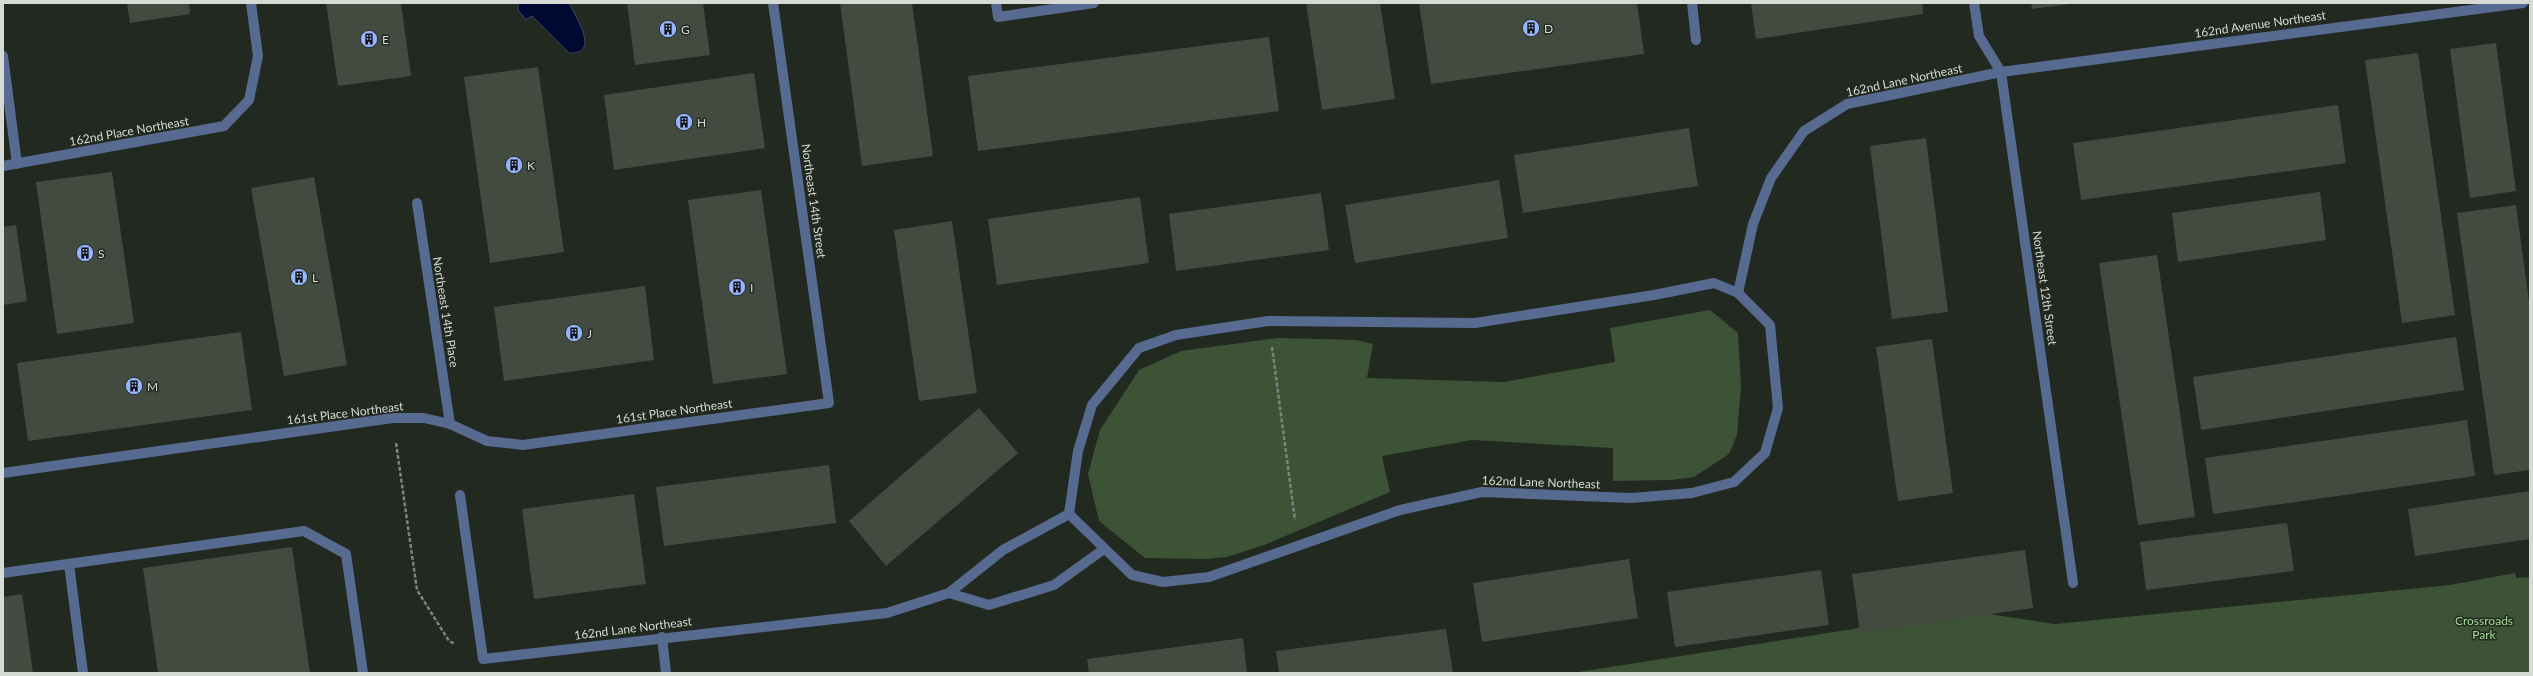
<svg xmlns="http://www.w3.org/2000/svg" width="2533" height="676" viewBox="0 0 2533 676" font-family="Lato,sans-serif">
  <rect width="100%" height="100%" fill="#222920"/>
  <g fill="#3c5335">
    <path d="M 1710,310 L 1738,333 L 1741,387 L 1737,435 L 1729,454 L 1694,477 L 1671,480 L 1613,481 L 1613,448 L 1472,440 L 1382,456 L 1390,492 L 1264,545 L 1227,557 L 1205,559 L 1145,558 L 1099,521 L 1088,474 L 1100,430 L 1139,370 L 1181,351 L 1278,338 L 1356,340 L 1373,344 L 1367,378 L 1503,382 L 1615,362 L 1610,328 Z"/>
    <path d="M 2515,573 L 2516,578 L 2530,577 L 2530,673 L 1572,673 L 1968,611 L 2055,624 L 2450,585 Z"/>
  </g>
  <path fill="#010832" stroke="#414763" d="M 518,3 L 569,3 C 576,17 601,55 569,53 L 532,16 L 526,20 L 518,10 Z"/>
  <g fill="#434b40">
    <path d="M 127,3 L 189,3 L 190,14 L 130,23 Z"/>
    <path d="M 326,3 L 401,3 L 411,76 L 338,86 Z"/>
    <path d="M 627,3 L 703,3 L 710,55 L 635,65 Z"/>
    <path d="M 840,3 L 912,3 L 933,156 L 862,166 Z"/>
    <path d="M 1306,3 L 1380,3 L 1395,99 L 1322,110 Z"/>
    <path d="M 1419,3 L 1637,3 L 1644,54 L 1431,84 Z"/>
    <path d="M 1751,3 L 1922,3 L 1923,14 L 1756,39 Z"/>
    <path d="M 2031,3 L 2070,3 L 2070,4 L 2032,9 Z"/>
    <path d="M 1269,37 L 1279,111 L 978,151 L 968,76 Z"/>
    <path d="M 2496,43 L 2516,191 L 2470,198 L 2450,49 Z"/>
    <path d="M 2418,53 L 2455,315 L 2402,323 L 2365,60 Z"/>
    <path d="M 538,67 L 564,252 L 490,263 L 464,77 Z"/>
    <path d="M 754,73 L 765,148 L 614,170 L 604,95 Z"/>
    <path d="M 2338,105 L 2346,163 L 2081,200 L 2073,143 Z"/>
    <path d="M 1689,128 L 1698,186 L 1523,213 L 1514,155 Z"/>
    <path d="M 1926,138 L 1948,312 L 1892,319 L 1870,146 Z"/>
    <path d="M 112,172 L 134,323 L 57,334 L 36,182 Z"/>
    <path d="M 314,177 L 347,365 L 284,376 L 251,188 Z"/>
    <path d="M 1499,180 L 1508,238 L 1355,263 L 1345,205 Z"/>
    <path d="M 761,190 L 787,374 L 713,384 L 688,200 Z"/>
    <path d="M 2320,192 L 2326,240 L 2178,262 L 2172,213 Z"/>
    <path d="M 1321,193 L 1329,250 L 1176,271 L 1169,214 Z"/>
    <path d="M 1140,197 L 1149,263 L 997,285 L 988,219 Z"/>
    <path d="M 2516,205 L 2530,309 L 2530,470 L 2494,475 L 2457,213 Z"/>
    <path d="M 952,221 L 977,393 L 919,401 L 894,230 Z"/>
    <path d="M 16,225 L 27,301 L 3,305 L 3,227 Z"/>
    <path d="M 2157,255 L 2195,517 L 2138,525 L 2099,263 Z"/>
    <path d="M 645,286 L 654,360 L 504,381 L 494,307 Z"/>
    <path d="M 241,332 L 252,410 L 28,441 L 17,363 Z"/>
    <path d="M 2456,337 L 2464,390 L 2201,430 L 2193,377 Z"/>
    <path d="M 1932,339 L 1953,493 L 1898,501 L 1876,347 Z"/>
    <path d="M 979,408 L 1018,453 L 886,566 L 849,521 Z"/>
    <path d="M 2467,420 L 2475,476 L 2213,514 L 2205,458 Z"/>
    <path d="M 829,465 L 836,523 L 664,546 L 656,487 Z"/>
    <path d="M 2530,491 L 2530,539 L 2415,556 L 2408,509 Z"/>
    <path d="M 634,494 L 646,584 L 534,599 L 522,509 Z"/>
    <path d="M 2287,523 L 2294,571 L 2146,590 L 2140,542 Z"/>
    <path d="M 292,547 L 310,673 L 158,673 L 143,568 Z"/>
    <path d="M 2025,550 L 2033,608 L 1860,633 L 1852,574 Z"/>
    <path d="M 1629,559 L 1638,618 L 1482,642 L 1473,583 Z"/>
    <path d="M 1821,570 L 1829,625 L 1675,647 L 1667,592 Z"/>
    <path d="M 22,594 L 33,673 L 3,673 L 3,597 Z"/>
    <path d="M 1446,629 L 1453,673 L 1279,673 L 1276,651 Z"/>
    <path d="M 1243,638 L 1247,673 L 1089,673 L 1087,659 Z"/>
  </g>
  <g fill="none" stroke-linecap="round" stroke-linejoin="round">
    <g stroke="#7e847d" stroke-width="2.5" stroke-dasharray="4 2" stroke-linecap="butt">
      <path d="M 1272,347 L 1295,520"/>
      <path d="M 396,443 L 417,590 L 449,641 L 455,644"/>
    </g>
    <g stroke="#576a90" stroke-width="10">
      <path d="M 996,3 L 998,17 L 1094,3"/>
      <path d="M 1692,3 L 1696,40"/>
      <path d="M 1974,3 L 1979,36 L 2001,72 L 2073,583"/>
      <path d="M 3,56 L 17,164"/>
      <path d="M 3,166 L 224,126 L 249,100 L 258,56 L 251,3"/>
      <path d="M 417,203 L 450,424"/>
      <path d="M 1714,283 L 1738,293 L 1770,325 L 1778,408 L 1765,453 L 1734,482 L 1692,493 L 1631,498 L 1482,492 L 1400,510 L 1209,577 L 1163,582 L 1132,575 L 1069,514 L 1078,451 L 1092,405 L 1139,348 L 1176,335 L 1268,321 L 1475,323 L 1654,295 Z"/>
      <path d="M 1738,293 L 1753,224 L 1771,178 L 1804,131 L 1847,104 L 2001,72 L 2523,3"/>
      <path d="M 3,473 L 393,418 L 424,418 L 450,424 L 487,441 L 523,445 L 829,403 L 773,3"/>
      <path d="M 460,495 L 483,659 L 887,613 L 949,593 L 1003,550 L 1069,514"/>
      <path d="M 69,564 L 83,673"/>
      <path d="M 3,573 L 304,531 L 346,554 L 363,673"/>
      <path d="M 949,593 L 989,605 L 1054,585 L 1104,549"/>
      <path d="M 662,637 L 666,673"/>
    </g>
  </g>
  <defs>
    <symbol id="building-disc" viewBox="-11 -11 22 22"><circle r="9.5" fill="#95b6fd" stroke="#222920"/><path d="M-4-6H4V6H1V3H-1V6H-4ZM-2.5-4.3h1.7v1.8h-1.7ZM.8-4.3h1.7v1.8H.8ZM-2.5-1h1.7V.8h-1.7ZM.8-1h1.7V.8H.8Z" fill="#111"/></symbol>
  </defs>
  <g fill-rule="evenodd">
    <use href="#building-disc" x="1521" y="18" width="20" height="20"/>
    <use href="#building-disc" x="658" y="19" width="20" height="20"/>
    <use href="#building-disc" x="359" y="29" width="20" height="20"/>
    <use href="#building-disc" x="674" y="112" width="20" height="20"/>
    <use href="#building-disc" x="504" y="155" width="20" height="20"/>
    <use href="#building-disc" x="75" y="243" width="20" height="20"/>
    <use href="#building-disc" x="289" y="267" width="20" height="20"/>
    <use href="#building-disc" x="727" y="277" width="20" height="20"/>
    <use href="#building-disc" x="564" y="323" width="20" height="20"/>
    <use href="#building-disc" x="124" y="376" width="20" height="20"/>
  </g>
  <g text-anchor="middle" dominant-baseline="central" stroke-width="3" stroke-linejoin="round" paint-order="stroke">
    <g font-size="12" fill="#d5dad4" stroke="#222920">
      <text transform="translate(2260 24) rotate(-8)">162nd Avenue Northeast</text>
      <text transform="translate(1904 80) rotate(-12)">162nd Lane Northeast</text>
      <text transform="translate(129 131) rotate(-10)">162nd Place Northeast</text>
      <text transform="translate(814 201) rotate(82)">Northeast 14th Street</text>
      <text transform="translate(2045 288) rotate(82)">Northeast 12th Street</text>
      <text transform="translate(446 312) rotate(81)">Northeast 14th Place</text>
      <text transform="translate(674 411) rotate(-8)">161st Place Northeast</text>
      <text transform="translate(345 413) rotate(-7)">161st Place Northeast</text>
      <text transform="translate(1541 482) rotate(2)">162nd Lane Northeast</text>
      <text transform="translate(633 628) rotate(-7)">162nd Lane Northeast</text>
    </g>
    <g font-size="12" fill="#d5dad4" stroke="#222920" text-anchor="start">
      <text x="1544" y="28">D</text>
      <text x="681" y="29">G</text>
      <text x="382" y="39">E</text>
      <text x="697" y="122">H</text>
      <text x="527" y="165">K</text>
      <text x="98" y="253">S</text>
      <text x="312" y="277">L</text>
      <text x="750" y="287">I</text>
      <text x="587" y="333">J</text>
      <text x="147" y="386">M</text>
    </g>
    <g font-size="12" fill="#a4dc93" stroke="#222920">
      <text x="2484" y="620">Crossroads<tspan x="2484" dy="14">Park</tspan></text>
    </g>
  </g>
  <rect width="2533" height="676" fill="none" stroke="#d5dad4" stroke-width="8"/>
</svg>
